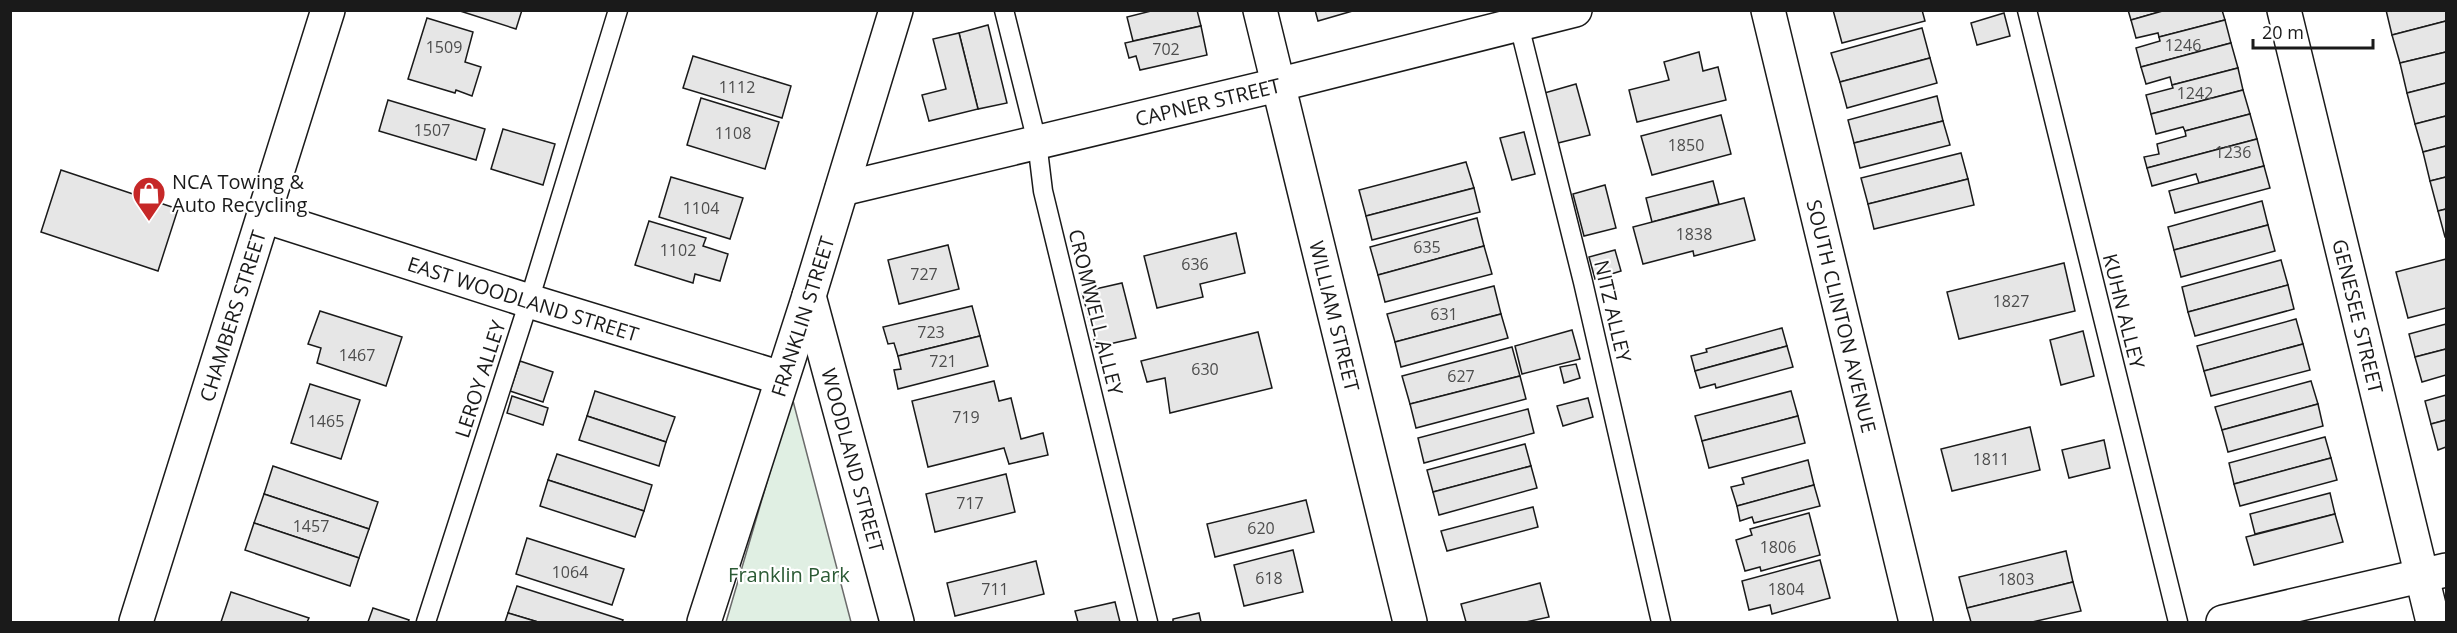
<svg xmlns="http://www.w3.org/2000/svg" width="2457" height="633" viewBox="0 0 2457 633" font-family="'Open Sans',sans-serif">
  <rect width="100%" height="100%" fill="#fff"/>
  <path fill="#e0efe3" stroke="#6a6a6a" stroke-width="1.5" d="M 792,397 L 851,622 L 726,622 Z"/>
  <g fill="#e6e6e6" stroke="#1a1a1a" stroke-width="1.5">
    <path d="M 457,10 L 522,10 L 516,29 Z"/>
    <path d="M 1155,10 L 1197,10 L 1201,26 L 1133,41 L 1127,17 Z"/>
    <path d="M 1315,10 L 1356,10 L 1318,21 Z"/>
    <path d="M 1833,10 L 1922,10 L 1925,21 L 1842,43 Z"/>
    <path d="M 2128,10 L 2166,10 L 2131,20 Z"/>
    <path d="M 2166,10 L 2222,10 L 2225,20 L 2159,37 L 2158,33 L 2136,38 L 2131,20 Z"/>
    <path d="M 2386,10 L 2446,10 L 2446,21 L 2392,35 Z"/>
    <path d="M 2004,13 L 2010,36 L 1977,45 L 1971,23 Z"/>
    <path d="M 427,18 L 473,32 L 465,62 L 481,67 L 472,96 L 456,90 L 455,93 L 408,79 Z"/>
    <path d="M 2225,20 L 2231,43 L 2141,67 L 2136,48 L 2160,41 L 2159,37 Z"/>
    <path d="M 2446,21 L 2446,52 L 2400,63 L 2392,35 Z"/>
    <path d="M 988,25 L 1007,103 L 978,109 L 959,33 Z"/>
    <path d="M 1201,26 L 1207,55 L 1140,70 L 1136,56 L 1129,58 L 1125,43 Z"/>
    <path d="M 1922,28 L 1930,58 L 1840,82 L 1831,53 Z"/>
    <path d="M 959,33 L 978,109 L 929,121 L 922,95 L 946,89 L 933,39 Z"/>
    <path d="M 2231,43 L 2238,68 L 2172,85 L 2170,77 L 2146,84 L 2141,67 Z"/>
    <path d="M 1699,52 L 1703,71 L 1718,67 L 1726,100 L 1637,122 L 1629,90 L 1669,80 L 1664,62 Z"/>
    <path d="M 2446,52 L 2446,83 L 2407,93 L 2400,63 Z"/>
    <path d="M 693,56 L 791,86 L 782,118 L 683,88 Z"/>
    <path d="M 1930,58 L 1937,83 L 1847,108 L 1840,82 Z"/>
    <path d="M 2238,68 L 2243,90 L 2151,114 L 2146,95 L 2173,88 L 2172,85 Z"/>
    <path d="M 2446,83 L 2446,116 L 2415,124 L 2407,93 Z"/>
    <path d="M 1576,84 L 1590,135 L 1554,144 L 1541,94 Z"/>
    <path d="M 2243,90 L 2250,114 L 2185,131 L 2183,127 L 2156,134 L 2151,114 Z"/>
    <path d="M 1937,96 L 1943,121 L 1854,143 L 1848,120 Z"/>
    <path d="M 701,98 L 779,122 L 765,169 L 687,145 Z"/>
    <path d="M 388,100 L 485,129 L 476,160 L 379,131 Z"/>
    <path d="M 2250,114 L 2257,139 L 2147,168 L 2144,157 L 2159,154 L 2157,144 L 2186,136 L 2185,131 Z"/>
    <path d="M 1721,115 L 1731,154 L 1652,175 L 1641,136 Z"/>
    <path d="M 2446,116 L 2446,146 L 2423,152 L 2415,124 Z"/>
    <path d="M 1943,121 L 1950,145 L 1860,168 L 1854,143 Z"/>
    <path d="M 503,129 L 555,144 L 543,185 L 491,169 Z"/>
    <path d="M 1524,132 L 1535,174 L 1512,180 L 1500,138 Z"/>
    <path d="M 2257,139 L 2264,166 L 2199,183 L 2196,174 L 2152,186 L 2147,168 Z"/>
    <path d="M 2446,146 L 2446,177 L 2430,181 L 2423,152 Z"/>
    <path d="M 1961,153 L 1968,179 L 1868,204 L 1861,178 Z"/>
    <path d="M 1466,162 L 1474,188 L 1366,216 L 1359,190 Z"/>
    <path d="M 2264,166 L 2270,188 L 2175,213 L 2169,191 Z"/>
    <path d="M 61,170 L 178,209 L 158,271 L 41,232 Z"/>
    <path d="M 671,177 L 743,198 L 730,239 L 659,217 Z"/>
    <path d="M 2446,177 L 2446,209 L 2438,211 L 2430,181 Z"/>
    <path d="M 1968,179 L 1974,205 L 1874,229 L 1868,204 Z"/>
    <path d="M 1713,181 L 1719,204 L 1652,222 L 1646,198 Z"/>
    <path d="M 1605,185 L 1616,228 L 1584,236 L 1573,194 Z"/>
    <path d="M 1474,188 L 1480,212 L 1372,240 L 1366,216 Z"/>
    <path d="M 1744,198 L 1755,240 L 1694,256 L 1693,251 L 1643,264 L 1633,227 Z"/>
    <path d="M 2262,201 L 2268,225 L 2174,250 L 2168,227 Z"/>
    <path d="M 2446,209 L 2446,237 L 2445,237 L 2438,211 Z"/>
    <path d="M 1477,218 L 1484,246 L 1378,275 L 1370,247 Z"/>
    <path d="M 649,221 L 706,238 L 703,246 L 728,254 L 720,281 L 695,274 L 693,283 L 635,265 Z"/>
    <path d="M 2268,225 L 2275,251 L 2181,277 L 2174,250 Z"/>
    <path d="M 1236,233 L 1245,273 L 1200,284 L 1203,297 L 1157,308 L 1144,256 Z"/>
    <path d="M 948,245 L 959,289 L 899,304 L 888,260 Z"/>
    <path d="M 1484,246 L 1492,274 L 1385,302 L 1378,275 Z"/>
    <path d="M 1615,250 L 1621,271 L 1595,279 L 1589,257 Z"/>
    <path d="M 2446,259 L 2446,308 L 2408,318 L 2396,272 Z"/>
    <path d="M 2281,260 L 2288,285 L 2188,312 L 2182,287 Z"/>
    <path d="M 2064,263 L 2075,311 L 1959,339 L 1947,292 Z"/>
    <path d="M 1122,283 L 1136,338 L 1096,347 L 1082,292 Z"/>
    <path d="M 2288,285 L 2294,309 L 2195,336 L 2188,312 Z"/>
    <path d="M 1494,286 L 1501,314 L 1395,342 L 1387,314 Z"/>
    <path d="M 972,306 L 980,336 L 898,356 L 894,343 L 888,344 L 883,327 Z"/>
    <path d="M 320,311 L 402,337 L 386,386 L 317,363 L 321,348 L 308,344 Z"/>
    <path d="M 1501,314 L 1508,338 L 1401,367 L 1395,342 Z"/>
    <path d="M 2296,319 L 2303,344 L 2204,371 L 2197,346 Z"/>
    <path d="M 2446,324 L 2446,349 L 2415,357 L 2409,334 Z"/>
    <path d="M 1782,328 L 1787,346 L 1695,371 L 1691,356 L 1707,352 L 1706,349 Z"/>
    <path d="M 1572,330 L 1580,359 L 1522,374 L 1515,346 Z"/>
    <path d="M 2083,331 L 2094,376 L 2061,385 L 2050,340 Z"/>
    <path d="M 1258,332 L 1272,388 L 1170,413 L 1165,378 L 1147,382 L 1141,361 Z"/>
    <path d="M 980,336 L 988,366 L 898,389 L 894,370 L 901,369 L 898,356 Z"/>
    <path d="M 2303,344 L 2310,370 L 2211,396 L 2204,371 Z"/>
    <path d="M 1787,346 L 1793,367 L 1716,388 L 1715,384 L 1700,388 L 1695,371 Z"/>
    <path d="M 1512,347 L 1520,376 L 1410,404 L 1402,376 Z"/>
    <path d="M 2446,349 L 2446,375 L 2422,382 L 2415,357 Z"/>
    <path d="M 520,361 L 553,372 L 543,402 L 510,391 Z"/>
    <path d="M 1576,364 L 1580,378 L 1564,383 L 1560,367 Z"/>
    <path d="M 1520,376 L 1526,399 L 1416,428 L 1410,404 Z"/>
    <path d="M 994,381 L 999,401 L 1011,398 L 1021,439 L 1043,433 L 1048,455 L 1009,464 L 1004,448 L 928,467 L 912,401 Z"/>
    <path d="M 2311,381 L 2318,404 L 2222,430 L 2215,407 Z"/>
    <path d="M 310,384 L 360,400 L 341,459 L 291,443 Z"/>
    <path d="M 595,391 L 675,417 L 666,442 L 587,416 Z"/>
    <path d="M 1791,391 L 1798,416 L 1702,441 L 1695,416 Z"/>
    <path d="M 2446,395 L 2446,420 L 2431,424 L 2425,401 Z"/>
    <path d="M 512,396 L 548,408 L 543,425 L 507,413 Z"/>
    <path d="M 1588,398 L 1593,417 L 1563,426 L 1557,406 Z"/>
    <path d="M 2318,404 L 2323,426 L 2228,452 L 2222,430 Z"/>
    <path d="M 1528,409 L 1534,433 L 1424,463 L 1418,438 Z"/>
    <path d="M 587,416 L 666,442 L 659,466 L 579,440 Z"/>
    <path d="M 1798,416 L 1805,443 L 1709,468 L 1702,441 Z"/>
    <path d="M 2446,420 L 2446,447 L 2438,450 L 2431,424 Z"/>
    <path d="M 2030,427 L 2040,470 L 1952,491 L 1941,449 Z"/>
    <path d="M 2325,437 L 2331,458 L 2234,484 L 2229,463 Z"/>
    <path d="M 2104,440 L 2110,468 L 2069,478 L 2062,450 Z"/>
    <path d="M 1525,444 L 1531,466 L 1433,492 L 1427,470 Z"/>
    <path d="M 557,454 L 652,485 L 644,511 L 548,480 Z"/>
    <path d="M 2331,458 L 2337,480 L 2240,506 L 2234,484 Z"/>
    <path d="M 1808,460 L 1814,485 L 1737,506 L 1731,487 L 1744,484 L 1742,478 Z"/>
    <path d="M 273,466 L 378,502 L 369,529 L 264,494 Z"/>
    <path d="M 1531,466 L 1537,488 L 1439,515 L 1433,492 Z"/>
    <path d="M 1006,474 L 1015,512 L 935,532 L 926,494 Z"/>
    <path d="M 548,480 L 644,511 L 635,537 L 540,506 Z"/>
    <path d="M 1814,485 L 1820,506 L 1754,523 L 1752,517 L 1740,521 L 1737,506 Z"/>
    <path d="M 2330,493 L 2335,514 L 2255,534 L 2250,514 Z"/>
    <path d="M 264,494 L 369,529 L 359,558 L 254,523 Z"/>
    <path d="M 1306,500 L 1314,532 L 1215,557 L 1207,524 Z"/>
    <path d="M 1533,507 L 1538,527 L 1447,551 L 1441,531 Z"/>
    <path d="M 1809,513 L 1820,555 L 1761,571 L 1760,567 L 1745,571 L 1736,540 L 1752,535 L 1750,529 Z"/>
    <path d="M 2335,514 L 2343,542 L 2254,565 L 2246,537 Z"/>
    <path d="M 254,523 L 359,558 L 350,586 L 245,550 Z"/>
    <path d="M 527,538 L 624,569 L 612,605 L 516,574 Z"/>
    <path d="M 1293,550 L 1303,592 L 1244,606 L 1234,565 Z"/>
    <path d="M 2066,551 L 2073,582 L 1967,608 L 1959,577 Z"/>
    <path d="M 1820,560 L 1830,598 L 1772,614 L 1770,605 L 1749,610 L 1742,581 Z"/>
    <path d="M 1036,561 L 1044,594 L 955,616 L 947,583 Z"/>
    <path d="M 2073,582 L 2081,611 L 2032,622 L 1971,622 L 1967,608 Z"/>
    <path d="M 1540,583 L 1549,617 L 1526,622 L 1466,622 L 1461,604 Z"/>
    <path d="M 517,586 L 623,620 L 622,622 L 538,622 L 508,613 Z"/>
    <path d="M 231,592 L 309,618 L 307,622 L 221,622 Z"/>
    <path d="M 1115,602 L 1120,622 L 1078,622 L 1075,611 Z"/>
    <path d="M 373,608 L 409,620 L 408,622 L 368,622 Z"/>
    <path d="M 508,613 L 538,622 L 505,622 Z"/>
    <path d="M 1199,613 L 1201,622 L 1173,622 L 1173,619 Z"/>
  </g>
  <g fill="none" stroke-linecap="round" stroke-linejoin="round">
    <defs>
      <g id="service">
        <path d="M 1004,10 L 1037,142 L 1043,191 L 1148,622"/>
        <path d="M 2027,10 L 2178,622"/>
        <path d="M 1517,17 L 1583,282 L 1661,622"/>
        <path d="M 426,622 L 529,301 L 618,10"/>
      </g>
      <g id="minor">
        <path id="s1" d="M 1260,10 L 1410,622"/>
        <path id="s2" d="M 1768,10 L 1916,622"/>
        <path id="s3" d="M 2284,10 L 2433,622"/>
        <path id="s4" d="M 842,189 L 1277,85 L 1575,10"/>
        <path id="s5" d="M 264,216 L 529,301 L 781,378"/>
        <path id="s6" d="M 809,296 L 897,622"/>
        <path id="s7" d="M 704,622 L 809,296 L 896,10"/>
        <path d="M 2223,622 L 2446,570"/>
      </g>
      <g id="tertiary">
        <path id="s8" d="M 136,622 L 328,10"/>
      </g>
    </defs>
    <use href="#service" stroke="#1a1a1a" stroke-width="21"/>
    <use href="#minor" stroke="#1a1a1a" stroke-width="36"/>
    <use href="#tertiary" stroke="#1a1a1a" stroke-width="36"/>
    <use href="#service" stroke="#fff" stroke-width="18"/>
    <use href="#minor" stroke="#fff" stroke-width="33"/>
    <use href="#tertiary" stroke="#fff" stroke-width="33"/>
  </g>
  <defs>
    <symbol id="shop-pin" viewBox="-11 -11 22 30"><path d="M0 17L-7.5 6A9.5 9.5 0 1 1 7.5 6Z" fill="#c62828" stroke="#fff"/><path d="M-5-2.5h2.3a2.7 3.5 0 0 1 5.4 0H5L5.5 6h-11ZM-1.5-2.5h3a1.5 2.3 0 0 0-3 0Z" fill="#fff"/></symbol>
  </defs>
  <g fill-rule="evenodd">
    <use href="#shop-pin" x="130" y="174" width="38" height="52"/>
  </g>
  <g text-anchor="middle" dominant-baseline="central" stroke-width="4.5" stroke-linejoin="round" paint-order="stroke">
    <g font-size="16" fill="#4d4d4d">
      <text x="2183" y="45">1246</text>
      <text x="444" y="47">1509</text>
      <text x="1166" y="49">702</text>
      <text x="737" y="87">1112</text>
      <text x="2195" y="93">1242</text>
      <text x="432" y="130">1507</text>
      <text x="733" y="133">1108</text>
      <text x="1686" y="145">1850</text>
      <text x="2233" y="152">1236</text>
      <text x="701" y="208">1104</text>
      <text x="1694" y="234">1838</text>
      <text x="1427" y="247">635</text>
      <text x="678" y="250">1102</text>
      <text x="1195" y="264">636</text>
      <text x="924" y="274">727</text>
      <text x="2011" y="301">1827</text>
      <text x="1444" y="314">631</text>
      <text x="931" y="332">723</text>
      <text x="357" y="355">1467</text>
      <text x="943" y="361">721</text>
      <text x="1205" y="369">630</text>
      <text x="1461" y="376">627</text>
      <text x="966" y="417">719</text>
      <text x="326" y="421">1465</text>
      <text x="1991" y="459">1811</text>
      <text x="970" y="503">717</text>
      <text x="311" y="526">1457</text>
      <text x="1261" y="528">620</text>
      <text x="1778" y="547">1806</text>
      <text x="570" y="572">1064</text>
      <text x="1269" y="578">618</text>
      <text x="2016" y="579">1803</text>
      <text x="995" y="589">711</text>
      <text x="1786" y="589">1804</text>
    </g>
    <g font-size="20" fill="#1a1a1a" stroke="#fff">
      <text stroke="none"><textPath href="#s4" startOffset="376">CAPNER STREET</textPath></text>
      <text stroke="none"><textPath href="#s5" startOffset="272">EAST WOODLAND STREET</textPath></text>
      <text transform="translate(1613 311) rotate(77)">NITZ ALLEY</text>
      <text transform="translate(2124 311) rotate(76)">KUHN ALLEY</text>
      <text transform="translate(1096 312) rotate(76)">CROMWELL ALLEY</text>
      <text stroke="none"><textPath href="#s2" startOffset="315">SOUTH CLINTON AVENUE</textPath></text>
      <text stroke="none"><textPath href="#s3" startOffset="315">GENESEE STREET</textPath></text>
      <text stroke="none"><textPath href="#s8" startOffset="321">CHAMBERS STREET</textPath></text>
      <text stroke="none"><textPath href="#s7" startOffset="321">FRANKLIN STREET</textPath></text>
      <text stroke="none"><textPath href="#s1" startOffset="315">WILLIAM STREET</textPath></text>
      <text transform="translate(480 379) rotate(-72)">LEROY ALLEY</text>
      <text stroke="none"><textPath href="#s6" startOffset="170">WOODLAND STREET</textPath></text>
    </g>
    <g font-size="20" fill="#1a1a1a" stroke="#fff" text-anchor="start">
      <text x="172" y="181">NCA Towing &amp;<tspan x="172" dy="23">Auto Recycling</tspan></text>
    </g>
    <g font-size="20" fill="#2b5a34" stroke="#fff">
      <text x="789" y="574">Franklin Park</text>
    </g>
  </g>
  <rect width="2457" height="633" fill="none" stroke="#1a1a1a" stroke-width="24"/>
  <path d="M2253 39v9h120v-9" fill="none" stroke="#1a1a1a" stroke-width="3"/>
  <text x="2262" y="39" font-size="18" fill="#1a1a1a" stroke="#ffffff" stroke-width="4.5" paint-order="stroke">20 m</text>
</svg>
